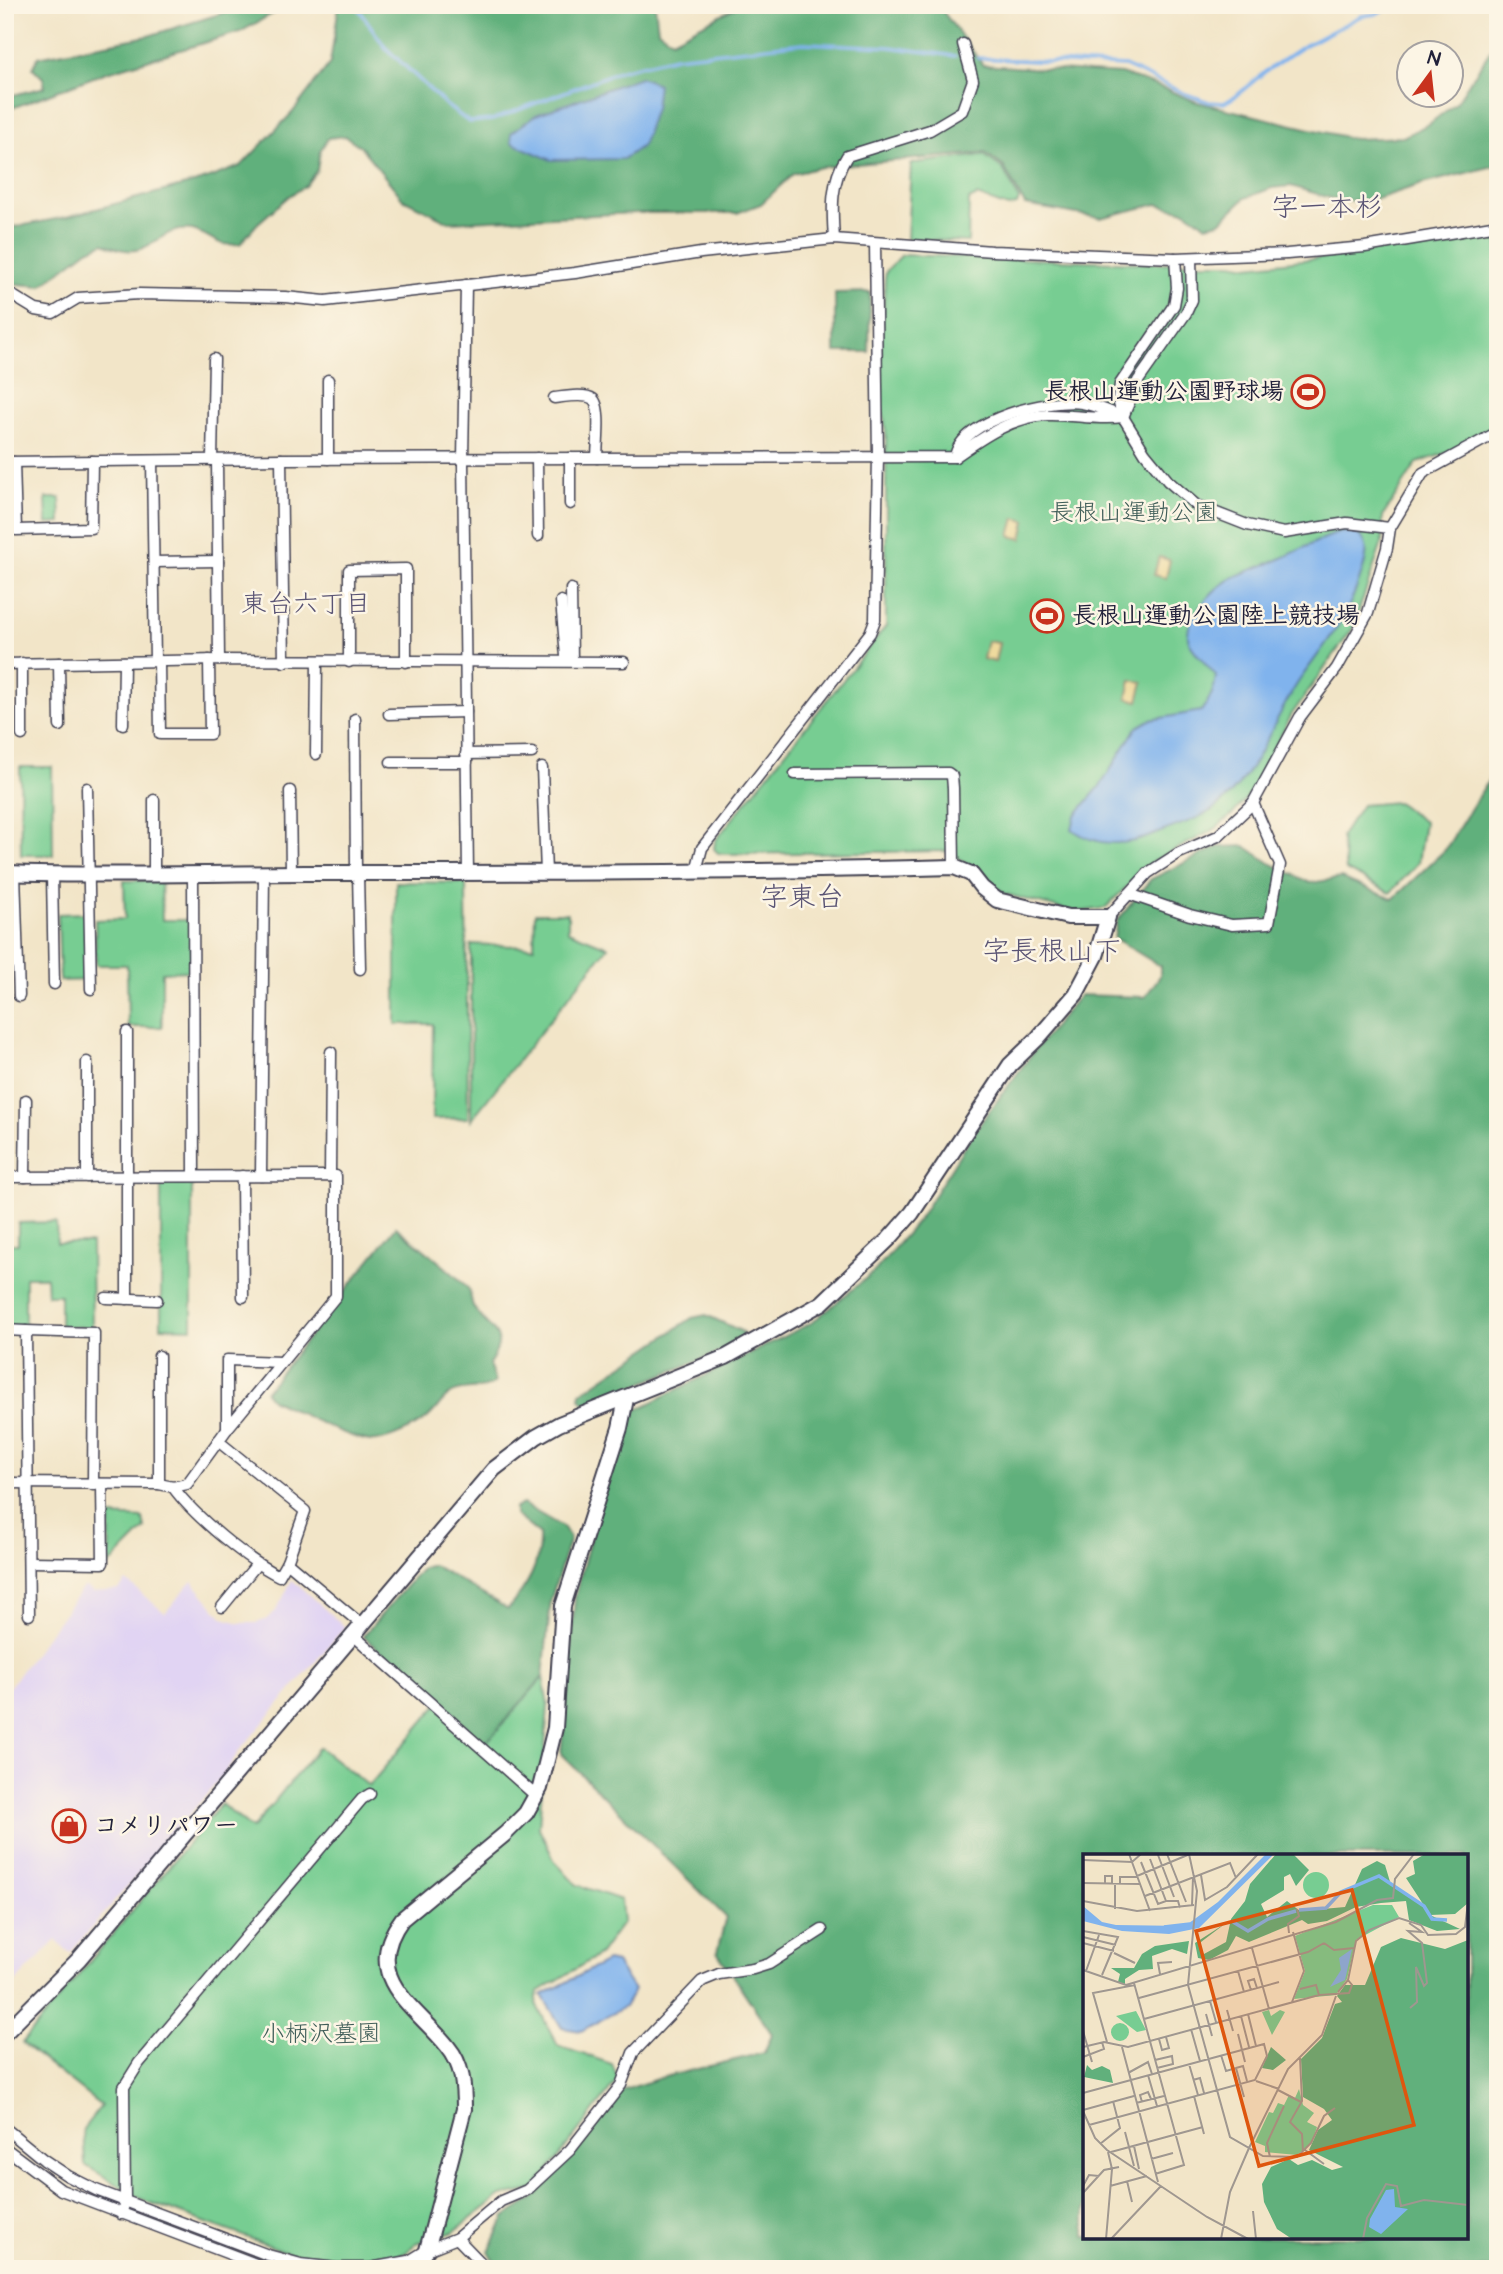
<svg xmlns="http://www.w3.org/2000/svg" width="1503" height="2274" viewBox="0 0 1503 2274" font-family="'Architects Daughter','Klee One',sans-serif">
  <rect width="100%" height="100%" fill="#fcf5e5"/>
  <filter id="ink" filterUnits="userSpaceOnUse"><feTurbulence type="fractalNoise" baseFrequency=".0143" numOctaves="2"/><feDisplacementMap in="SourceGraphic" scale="14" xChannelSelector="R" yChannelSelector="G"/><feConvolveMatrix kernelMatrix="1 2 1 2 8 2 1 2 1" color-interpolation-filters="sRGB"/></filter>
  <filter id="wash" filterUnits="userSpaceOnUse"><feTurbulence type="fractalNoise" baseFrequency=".00686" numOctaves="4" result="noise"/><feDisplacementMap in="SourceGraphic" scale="28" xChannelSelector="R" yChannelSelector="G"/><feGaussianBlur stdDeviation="1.57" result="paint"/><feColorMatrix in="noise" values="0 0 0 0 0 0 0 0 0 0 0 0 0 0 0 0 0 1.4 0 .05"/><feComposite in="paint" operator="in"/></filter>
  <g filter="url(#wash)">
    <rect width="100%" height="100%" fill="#f2e5c8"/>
    <path fill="#e1d4f3" d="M 292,1580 L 345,1627 L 239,1751 L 225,1773 L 70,1953 L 56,1940 L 5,1993 L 5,1693 L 84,1586 L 93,1592 L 119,1590 L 126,1581 L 165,1613 L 192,1581 L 223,1618 L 240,1623 L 257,1623 L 267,1619 L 276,1611 Z"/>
    <g fill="#77cd92" stroke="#4c7866" stroke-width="2">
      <path d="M 984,155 L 1003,169 L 1019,199 L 1017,205 L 1008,207 L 977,196 L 969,200 L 968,242 L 907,239 L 911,165 L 915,163 Z"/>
      <path d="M 1498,232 L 1498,425 L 1449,452 L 1417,463 L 1383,516 L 1382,543 L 1353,628 L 1292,714 L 1250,794 L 1233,814 L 1215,829 L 1152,862 L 1105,908 L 1085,911 L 1070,911 L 1005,894 L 971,866 L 948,851 L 725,854 L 718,853 L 714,849 L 715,841 L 886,626 L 886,435 L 884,417 L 879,402 L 885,277 L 887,270 L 902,255 L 1146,263 L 1232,263 L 1248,266 L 1329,257 Z"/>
      <path d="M 46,498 L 60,498 L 61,523 L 47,524 Z"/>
      <path d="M 20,767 L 52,767 L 53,855 L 21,855 Z"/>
      <path d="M 1397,802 L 1424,822 L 1418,863 L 1390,893 L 1346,870 L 1341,836 L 1362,805 Z"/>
      <path d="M 161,880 L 162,920 L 191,920 L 192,971 L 162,972 L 162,1027 L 128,1027 L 127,965 L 96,965 L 95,920 L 125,919 L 124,881 Z"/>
      <path d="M 396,882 L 466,883 L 468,1118 L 432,1119 L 433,1024 L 396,1024 Z"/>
      <path d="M 87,913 L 88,980 L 60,981 L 58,914 Z"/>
      <path d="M 535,913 L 568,913 L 568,931 L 608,947 L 471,1120 L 471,944 L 534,947 Z"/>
      <path d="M 161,1180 L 192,1180 L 192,1328 L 161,1327 Z"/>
      <path d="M 56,1222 L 57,1243 L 91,1243 L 92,1327 L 60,1327 L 60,1295 L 47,1295 L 46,1277 L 25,1277 L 25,1327 L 5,1327 L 5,1244 L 18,1244 L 18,1223 Z"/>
      <path d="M 110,1516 L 143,1518 L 145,1529 L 109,1565 Z"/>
      <path d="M 543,1677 L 548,1706 L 539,1828 L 555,1862 L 577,1885 L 621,1900 L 623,1922 L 600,1954 L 538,1992 L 536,2004 L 558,2046 L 612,2064 L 618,2079 L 534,2190 L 501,2196 L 453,2232 L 416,2243 L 406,2253 L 369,2263 L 296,2255 L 143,2200 L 85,2165 L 83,2129 L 101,2106 L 22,2043 L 221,1804 L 252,1829 L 319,1747 L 369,1786 L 439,1703 L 485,1744 Z"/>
    </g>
    <g fill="#61b07c" stroke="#42695c" stroke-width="2" fill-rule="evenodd">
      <path d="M 249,5 L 288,5 L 240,32 L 104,73 L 12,108 L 5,122 L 5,97 L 45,87 L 43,78 L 33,68 L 38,57 L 148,36 Z"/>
      <path d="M 339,5 L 655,5 L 658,30 L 672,40 L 740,5 L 938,5 L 983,65 L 1121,74 L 1158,86 L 1197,102 L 1306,128 L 1355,139 L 1403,137 L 1429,124 L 1456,103 L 1498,39 L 1498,165 L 1422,184 L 1374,200 L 1340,201 L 1291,186 L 1272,188 L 1245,198 L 1220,222 L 1206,225 L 1185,211 L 1157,204 L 1100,218 L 1025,205 L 1004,167 L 985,153 L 821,167 L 793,174 L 761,204 L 737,213 L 637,213 L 449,222 L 403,199 L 360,146 L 345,136 L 328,138 L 320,151 L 317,170 L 305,186 L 289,196 L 257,224 L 240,244 C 235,244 228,245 223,244 C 213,241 203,232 192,230 C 154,225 152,267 104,243 L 88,250 L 41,286 L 5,283 L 5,221 L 15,227 L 66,217 L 201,181 L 241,166 L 292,113 L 330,63 Z"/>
      <path d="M 870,292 L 869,352 L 835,352 L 835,293 Z"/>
      <path d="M 1498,765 L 1498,2269 L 499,2269 L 489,2252 L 505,2217 L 533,2199 L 621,2091 L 660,2078 L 764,2053 L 772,2034 L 717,1952 L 726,1917 L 561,1754 L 575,1597 L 595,1520 L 625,1424 L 636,1410 L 811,1323 L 875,1271 L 919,1219 L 973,1133 L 1037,1047 L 1080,995 L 1145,997 L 1160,976 L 1160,966 L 1114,938 L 1117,921 L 1151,879 L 1217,847 L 1245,846 L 1270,863 L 1310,883 L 1341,878 L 1393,899 L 1445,850 ZM 1085,1856 L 1466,1856 L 1466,2237 L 1085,2237 Z"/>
      <path d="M 396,1227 C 407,1236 467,1283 469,1290 C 471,1295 471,1301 473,1306 C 487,1332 512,1330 489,1364 L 495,1382 C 482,1393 463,1385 449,1395 C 440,1402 435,1412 426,1419 C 414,1428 392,1439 376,1441 C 358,1444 292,1409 271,1399 L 265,1392 Z"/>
      <path d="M 706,1315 L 743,1332 L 743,1339 L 736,1346 L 604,1398 L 585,1404 L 580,1399 L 581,1393 L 692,1318 Z"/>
      <path d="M 523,1504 L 564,1528 L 570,1538 L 551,1599 L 543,1677 L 485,1744 L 363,1636 L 422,1568 L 433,1565 L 508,1609 C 527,1586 541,1565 539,1534 L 515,1515 L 515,1508 Z"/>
    </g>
    <g fill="#eeda9e" stroke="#887e6c" stroke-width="2">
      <path d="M 1015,518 L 1026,521 L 1022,539 L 1010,536 Z"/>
      <path d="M 1159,557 L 1170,560 L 1166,578 L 1154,575 Z"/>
      <path d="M 987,641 L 999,643 L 995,662 L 983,659 Z"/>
      <path d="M 1131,680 L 1143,682 L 1138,701 L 1127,698 Z"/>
    </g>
    <g fill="#80b3ed" stroke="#516a94" stroke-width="2">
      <path d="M 640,77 L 658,84 L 655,108 L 642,146 L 623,159 L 551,160 L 512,143 L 511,133 L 536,115 Z"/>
      <path d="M 1341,532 C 1352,532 1363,533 1366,546 C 1368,554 1364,565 1362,572 C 1347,620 1329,639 1301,678 C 1271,721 1257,779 1212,810 C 1195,821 1172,827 1153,835 C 1127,846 1095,847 1072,829 L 1075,816 L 1101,785 L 1136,728 L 1150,720 L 1201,711 C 1210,700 1215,690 1216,676 C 1208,665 1190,650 1188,637 C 1187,625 1194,616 1200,607 C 1226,572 1246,574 1282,558 C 1302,549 1320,539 1341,532 Z"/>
      <path d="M 607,1961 L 616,1963 L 634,1990 L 624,2007 L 581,2031 L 562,2028 L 542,1995 Z"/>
    </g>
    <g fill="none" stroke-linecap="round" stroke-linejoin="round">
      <g stroke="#80b3ed" stroke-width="3.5">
        <path d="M 356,5 L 385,47 L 447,106 L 469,122 L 492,120 L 622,70 L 675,57 L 803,43 L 890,47 L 955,56"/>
        <path d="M 978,58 L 1125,66 L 1186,94 L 1209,102 L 1224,103 L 1236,96 L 1266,71 L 1302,47 L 1361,16 L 1376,14 L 1392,5"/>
      </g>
    </g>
  </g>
  <g filter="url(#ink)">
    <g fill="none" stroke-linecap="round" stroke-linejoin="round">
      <defs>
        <g id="street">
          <path d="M 834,239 C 832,209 830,183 847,156 L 930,130 L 962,111 L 973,80 L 963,44"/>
          <path d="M 466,285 L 463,459 L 468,873"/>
          <path d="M 5,291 L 36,310 L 53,313 L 78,298 L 139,294 L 285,297 L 325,301 L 575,273 L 701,253 L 834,239 L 992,251 L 1175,258 L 1287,254 L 1365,247 L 1498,225"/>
          <path d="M 328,380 L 328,459"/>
          <path d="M 554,398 C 564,397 585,393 593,399 C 602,406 597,446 597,458"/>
          <path d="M 1123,417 L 1145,453 L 1168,481 L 1196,505 L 1247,525 L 1284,533 L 1347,523 L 1390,528"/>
          <path d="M 1123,417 L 1138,381 L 1186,313 L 1192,300 L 1191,258"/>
          <path d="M 955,457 C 961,419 1050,398 1082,403 C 1095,405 1110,412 1123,417 L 1118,400 L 1120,384 L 1174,305 L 1177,288 L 1175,258"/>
          <path d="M 537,458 L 538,536"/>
          <path d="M 570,458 L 570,504"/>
          <path d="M 281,459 L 284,662"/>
          <path d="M 212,460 L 214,359"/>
          <path d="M 217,460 L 219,660"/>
          <path d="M 152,461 L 155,661"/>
          <path d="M 5,462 L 281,459 L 955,457 C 983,437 1012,417 1047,415 C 1073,414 1097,421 1123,417"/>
          <path d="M 14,462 L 16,530 L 91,528 L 92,461"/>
          <path d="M 154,562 L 218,561"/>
          <path d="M 571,589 L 572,661"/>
          <path d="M 561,601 L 566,656"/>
          <path d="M 159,661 L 160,734 L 210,734 L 209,660"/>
          <path d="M 349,662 L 349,570 L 406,569 L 406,662"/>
          <path d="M 59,663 L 60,726"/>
          <path d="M 5,664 L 219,660 L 624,662"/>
          <path d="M 389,714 L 466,712"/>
          <path d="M 355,719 L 356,873"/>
          <path d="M 123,724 L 124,662"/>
          <path d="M 22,735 L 22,663"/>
          <path d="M 316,754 L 317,661"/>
          <path d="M 466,754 L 532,753"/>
          <path d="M 391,762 L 467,762"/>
          <path d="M 542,768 L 546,873"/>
          <path d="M 795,774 L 948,773 L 952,776 L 953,788 L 954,867"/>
          <path d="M 87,788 L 91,989"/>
          <path d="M 290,791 L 291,873"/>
          <path d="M 154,800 L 154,875"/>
          <path d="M 696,871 L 702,848 L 870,633 L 875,620 L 878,456 L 875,243"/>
          <path d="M 15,873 L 19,996"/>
          <path d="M 358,873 L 360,969"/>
          <path d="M 52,875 L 54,984"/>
          <path d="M 193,875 L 194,1176"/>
          <path d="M 1129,894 L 1148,873 L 1179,853 L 1218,836 L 1253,803 L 1300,717 L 1337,668 L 1368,613 L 1387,548 L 1390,528 L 1423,473 L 1498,432"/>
          <path d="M 1108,917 L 1129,894 L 1190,915 L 1232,925 L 1269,923 L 1280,865 L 1253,803"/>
          <path d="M 127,1032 L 127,1299"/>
          <path d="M 242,1176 L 243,1297"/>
          <path d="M 261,1176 L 264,873"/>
          <path d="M 330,1176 L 331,1052"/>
          <path d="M 5,1177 L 336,1176 L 336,1296 L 227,1429 L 187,1484 L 173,1487 L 159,1484 L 5,1483"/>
          <path d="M 25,1177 L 26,1100"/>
          <path d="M 87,1177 L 87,1062"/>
          <path d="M 106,1298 L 157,1300"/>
          <path d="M 5,1330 L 26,1331 L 29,1615"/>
          <path d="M 26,1331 L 94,1333 L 93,1485"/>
          <path d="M 227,1429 L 227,1360 L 281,1362"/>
          <path d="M 218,1441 L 305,1511 L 287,1562"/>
          <path d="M 159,1484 L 159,1356"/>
          <path d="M 173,1487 C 194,1516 247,1560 279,1576 L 287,1562 L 361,1624"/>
          <path d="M 29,1562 L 103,1563 L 102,1485"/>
          <path d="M 222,1607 L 257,1564"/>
          <path d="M 352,1634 L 536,1796"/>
          <path d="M 5,2128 L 44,2160 L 68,2176 L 96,2190 L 268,2255 L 301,2264 L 337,2268 L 370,2268 L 409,2261 L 427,2250 L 457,2238 L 501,2201 L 527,2190 L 570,2150 L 621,2085 L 633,2053 L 702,1981 L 719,1974 L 753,1969 L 769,1964 L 822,1930"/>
          <path d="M 5,2148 L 61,2190 L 269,2269"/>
          <path d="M 121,2214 L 125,2202 L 124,2087 L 139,2063 L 362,1799 L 370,1794"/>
          <path d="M 457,2238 L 487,2269"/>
          <path d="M 422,2269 L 427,2250"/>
        </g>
        <g id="secondary">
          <path d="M 5,873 C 106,877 207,873 307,873 C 523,873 739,873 954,867 L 971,874 L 982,888 L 997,900 L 1068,917 L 1108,917 L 1096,956 L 1076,994 L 1038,1038 L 1010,1065 L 912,1213 L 889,1239 L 822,1303 L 726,1357 L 559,1424 L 536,1437 L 494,1469 L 79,1959 L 5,2033"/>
          <path d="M 427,2250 L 464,2109 C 464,2087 463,2065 448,2047 C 416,2006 359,1978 402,1919 L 505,1834 L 526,1813 L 540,1788 L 555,1728 L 563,1606 L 620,1428 L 626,1399"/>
        </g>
      </defs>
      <use href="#street" stroke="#413f50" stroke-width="13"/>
      <use href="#secondary" stroke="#413f50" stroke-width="18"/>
      <use href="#street" stroke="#fff" stroke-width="10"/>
      <use href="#secondary" stroke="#fff" stroke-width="14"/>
    </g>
  </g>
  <defs>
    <symbol id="stadium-ring" viewBox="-11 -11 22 22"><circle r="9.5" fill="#fcf5e5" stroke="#c8321e" stroke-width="1.5"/><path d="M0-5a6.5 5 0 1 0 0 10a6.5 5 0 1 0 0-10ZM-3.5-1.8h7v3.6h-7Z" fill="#c8321e"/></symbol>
    <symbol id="shop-ring" viewBox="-11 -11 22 22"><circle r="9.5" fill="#fcf5e5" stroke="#c8321e" stroke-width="1.5"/><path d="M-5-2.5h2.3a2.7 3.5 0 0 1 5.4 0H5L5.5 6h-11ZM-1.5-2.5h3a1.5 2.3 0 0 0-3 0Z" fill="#c8321e"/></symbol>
  </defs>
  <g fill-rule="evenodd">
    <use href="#stadium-ring" x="1289" y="373" width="38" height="38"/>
    <use href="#stadium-ring" x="1028" y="597" width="38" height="38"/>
    <use href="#shop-ring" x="50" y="1807" width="38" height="38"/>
  </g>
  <g text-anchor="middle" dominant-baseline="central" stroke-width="5" stroke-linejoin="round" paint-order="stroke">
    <g font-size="24" font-weight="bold" fill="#22223b" stroke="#fcf5e5" text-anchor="start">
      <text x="1284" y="392" text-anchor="end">長根山運動公園野球場</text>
      <text x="1072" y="616">長根山運動公園陸上競技場</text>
      <text x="94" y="1826">コメリパワー</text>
    </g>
    <g font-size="24" fill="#405e59" stroke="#fcf5e5">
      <text x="1134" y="513">長根山運動公園</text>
      <text x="321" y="2034">小柄沢墓園</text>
    </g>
    <g font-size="26" fill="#5a5474" stroke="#fcf5e5">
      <text x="306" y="604">東台六丁目</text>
    </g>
    <g font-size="28" fill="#5a5474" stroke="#fcf5e5">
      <text x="1327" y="207">字一本杉</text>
      <text x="802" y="897">字東台</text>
      <text x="1052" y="951">字長根山下</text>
    </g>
  </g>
  <g transform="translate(1083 1854)">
    <rect width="385" height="385" fill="#f2e5c8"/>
    <path d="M220 31a13 13 0 1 1 26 0a13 13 0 1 1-26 0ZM 290,51 L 309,51 L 316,63 L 273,86 L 264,125 L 253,141 L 211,145 L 222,117 L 212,82 ZM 186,156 L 188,162 L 197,156 L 202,158 L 189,181 L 179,158 ZM 53,157 L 63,176 L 54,178 L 33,162 ZM28 178a9 9 0 1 1 18 0a9 9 0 1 1-18 0ZM 216,235 L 220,251 L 231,259 L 224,268 L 234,273 L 229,289 L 214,301 L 182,298 L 182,292 L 172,288 L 186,258 L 190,259 L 195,249 L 201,251 L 206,241 L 212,244 Z" fill="#77cd92"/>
    <path d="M 193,0 L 210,0 L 226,16 L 213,32 L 207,20 L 201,23 L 201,36 L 178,50 L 184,63 L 204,47 L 217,57 L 262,53 L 279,15 L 294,7 L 302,11 L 308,31 L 340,50 L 323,24 L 332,20 L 330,7 L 342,0 L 385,0 L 385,49 L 372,60 L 347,61 L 377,75 L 354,77 L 326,66 L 323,47 L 298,49 L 273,53 L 244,67 L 225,70 L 219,66 L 166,88 L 153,82 L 145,96 L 126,106 L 115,104 L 112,89 L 143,69 L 118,88 L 117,97 L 121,100 L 143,88 L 148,65 L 162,47 L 167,30 ZM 318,84 L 362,95 L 385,86 L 385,385 L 209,385 L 194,375 L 181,348 L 179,330 L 188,313 L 206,305 L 215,311 L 229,306 L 249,316 L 260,313 L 226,296 L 235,276 L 249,266 L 241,255 L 220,243 L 218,205 L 239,184 L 252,150 L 259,148 L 254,142 L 262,131 L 282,131 L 298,93 ZM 106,87 L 104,100 L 89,95 L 69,102 L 70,115 L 56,116 L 42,125 L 42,130 L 35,128 L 37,120 L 28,114 L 51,114 L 59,100 L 72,92 ZM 188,193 L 203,206 L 190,216 L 179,214 ZM 4,211 L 9,216 L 19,212 L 27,216 L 30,229 L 1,223 Z" fill="#61b07c"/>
    <path d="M 183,0 L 191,0 L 116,74 L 86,80 L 39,77 L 0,67 L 0,52 L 19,68 L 33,71 L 102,72 L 135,48 ZM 269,95 L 262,126 L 247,133 L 258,116 L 256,104 ZM 311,335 L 312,353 L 325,355 L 298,380 L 286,373 L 287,365 L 303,336 Z" fill="#80b3ed"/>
    <path fill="none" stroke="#80b3ed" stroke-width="3.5" d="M 216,56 L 243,54 L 258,38 L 296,22 L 341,52 L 349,65 L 364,66M 150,68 L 165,77 L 185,65 L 213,57M 81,73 L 107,70"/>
    <path fill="none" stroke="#9f9790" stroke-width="2" d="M 46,0 L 67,57M 84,0 L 103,48M 106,0 L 114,37 L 105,131 L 147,283 L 180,302 L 214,303 L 228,289 L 241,262 L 252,254M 75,1 L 91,43M 67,5 L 83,47 L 95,47 L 97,54M 0,6 L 49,8 L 58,0M 58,8 L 75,50 L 83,47M 118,21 L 122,46 L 144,33 L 175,0M 54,22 L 107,0M 0,29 L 57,30M 22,29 L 22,22 L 29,22 L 29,30M 37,30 L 37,23 L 55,23M 62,42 L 147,9 L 153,24M 0,47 L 54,57 L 111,51M 109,51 L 110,23M 32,55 L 32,30M 326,69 L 339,78 L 325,77 L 339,89 L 344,129 L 341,132 L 333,113 L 334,148 L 327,154M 0,77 L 35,83 L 19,121M 206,79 L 205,70 L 216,62 L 214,55M 0,83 L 33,91M 0,89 L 31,97M 241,89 L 251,96 L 271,94M 169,94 L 186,155M 31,99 L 52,109M 0,116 L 43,131 L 253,68 L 294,46 L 310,44 L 312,25 L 331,0M 3,117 L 16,81M 155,117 L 161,138M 77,120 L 75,109 L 89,108M 51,129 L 101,311 L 72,320M 217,135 L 233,131 L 236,141M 168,136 L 165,127 L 171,125 L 174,134M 255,138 L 265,126 L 273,87 L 286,76 L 316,64 L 338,71 L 345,81 L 373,80 L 382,73 L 385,48M 56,144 L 225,98 L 241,89M 127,147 L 133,168M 209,148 L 221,117 L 210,78M 144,156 L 150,177M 123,160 L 129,182M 165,160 L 173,192M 158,162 L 166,193M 61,165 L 196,128M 108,175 L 117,207M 0,177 L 9,208M 155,180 L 162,208M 76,185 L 79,196 L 86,194 L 83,183M 24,188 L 10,139 L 52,131M 0,193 L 21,188 L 45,193 L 236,141 L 266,139 L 269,131 L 265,126M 39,193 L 75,328M 138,201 L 143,217 L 153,214 L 161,243M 0,203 L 21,195 L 19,188M 217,204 L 219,247 L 207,268 L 219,280 L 220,298M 72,206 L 89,202 L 90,210 L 74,214M 106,210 L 115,241M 153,214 L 160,212 L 164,227M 45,219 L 65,208 L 69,220M 65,221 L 74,252M 110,226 L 117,224 L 121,239M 173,227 L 196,235M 195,236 L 218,248M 0,239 L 181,190 L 184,202 L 172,226 L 6,271M 111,242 L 121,280M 59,248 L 57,241 L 65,238 L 68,245M 53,249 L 81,242M 0,256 L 51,242M 0,257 L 12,284 L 24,296 L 124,363 L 165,385M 42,278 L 51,312M 17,290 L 37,274 L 30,247M 51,292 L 56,315M 222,296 L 241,310M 28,298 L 120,273M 187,303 L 184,289 L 201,252M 68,305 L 90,299M 44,327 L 49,348M 0,332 L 6,321 L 16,322M 27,332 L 64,322M 0,339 L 21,316 L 36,313M 170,357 L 173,385M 23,385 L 29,315 L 25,298M 28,385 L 78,332M 138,385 L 147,338 L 166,294 L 205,215 L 239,181 L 253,142M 280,385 L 284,364 L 303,330 L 314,332 L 318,352 L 341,346 L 385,351"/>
    <path fill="#de560e" fill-opacity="0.15" stroke="#de560e" stroke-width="3.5" d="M 269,36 L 331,271 L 176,312 L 113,77 Z"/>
    <rect width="385" height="385" fill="none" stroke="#22223b" stroke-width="3.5"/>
  </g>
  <rect width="1503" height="2274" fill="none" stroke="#fcf5e5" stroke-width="28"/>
  <g transform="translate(1430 74) rotate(15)"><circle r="33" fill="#fcf5e5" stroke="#a5a1a1" stroke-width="2"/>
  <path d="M0-5L12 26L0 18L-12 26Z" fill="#c8321e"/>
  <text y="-10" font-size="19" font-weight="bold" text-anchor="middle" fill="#22223b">N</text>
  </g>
</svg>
